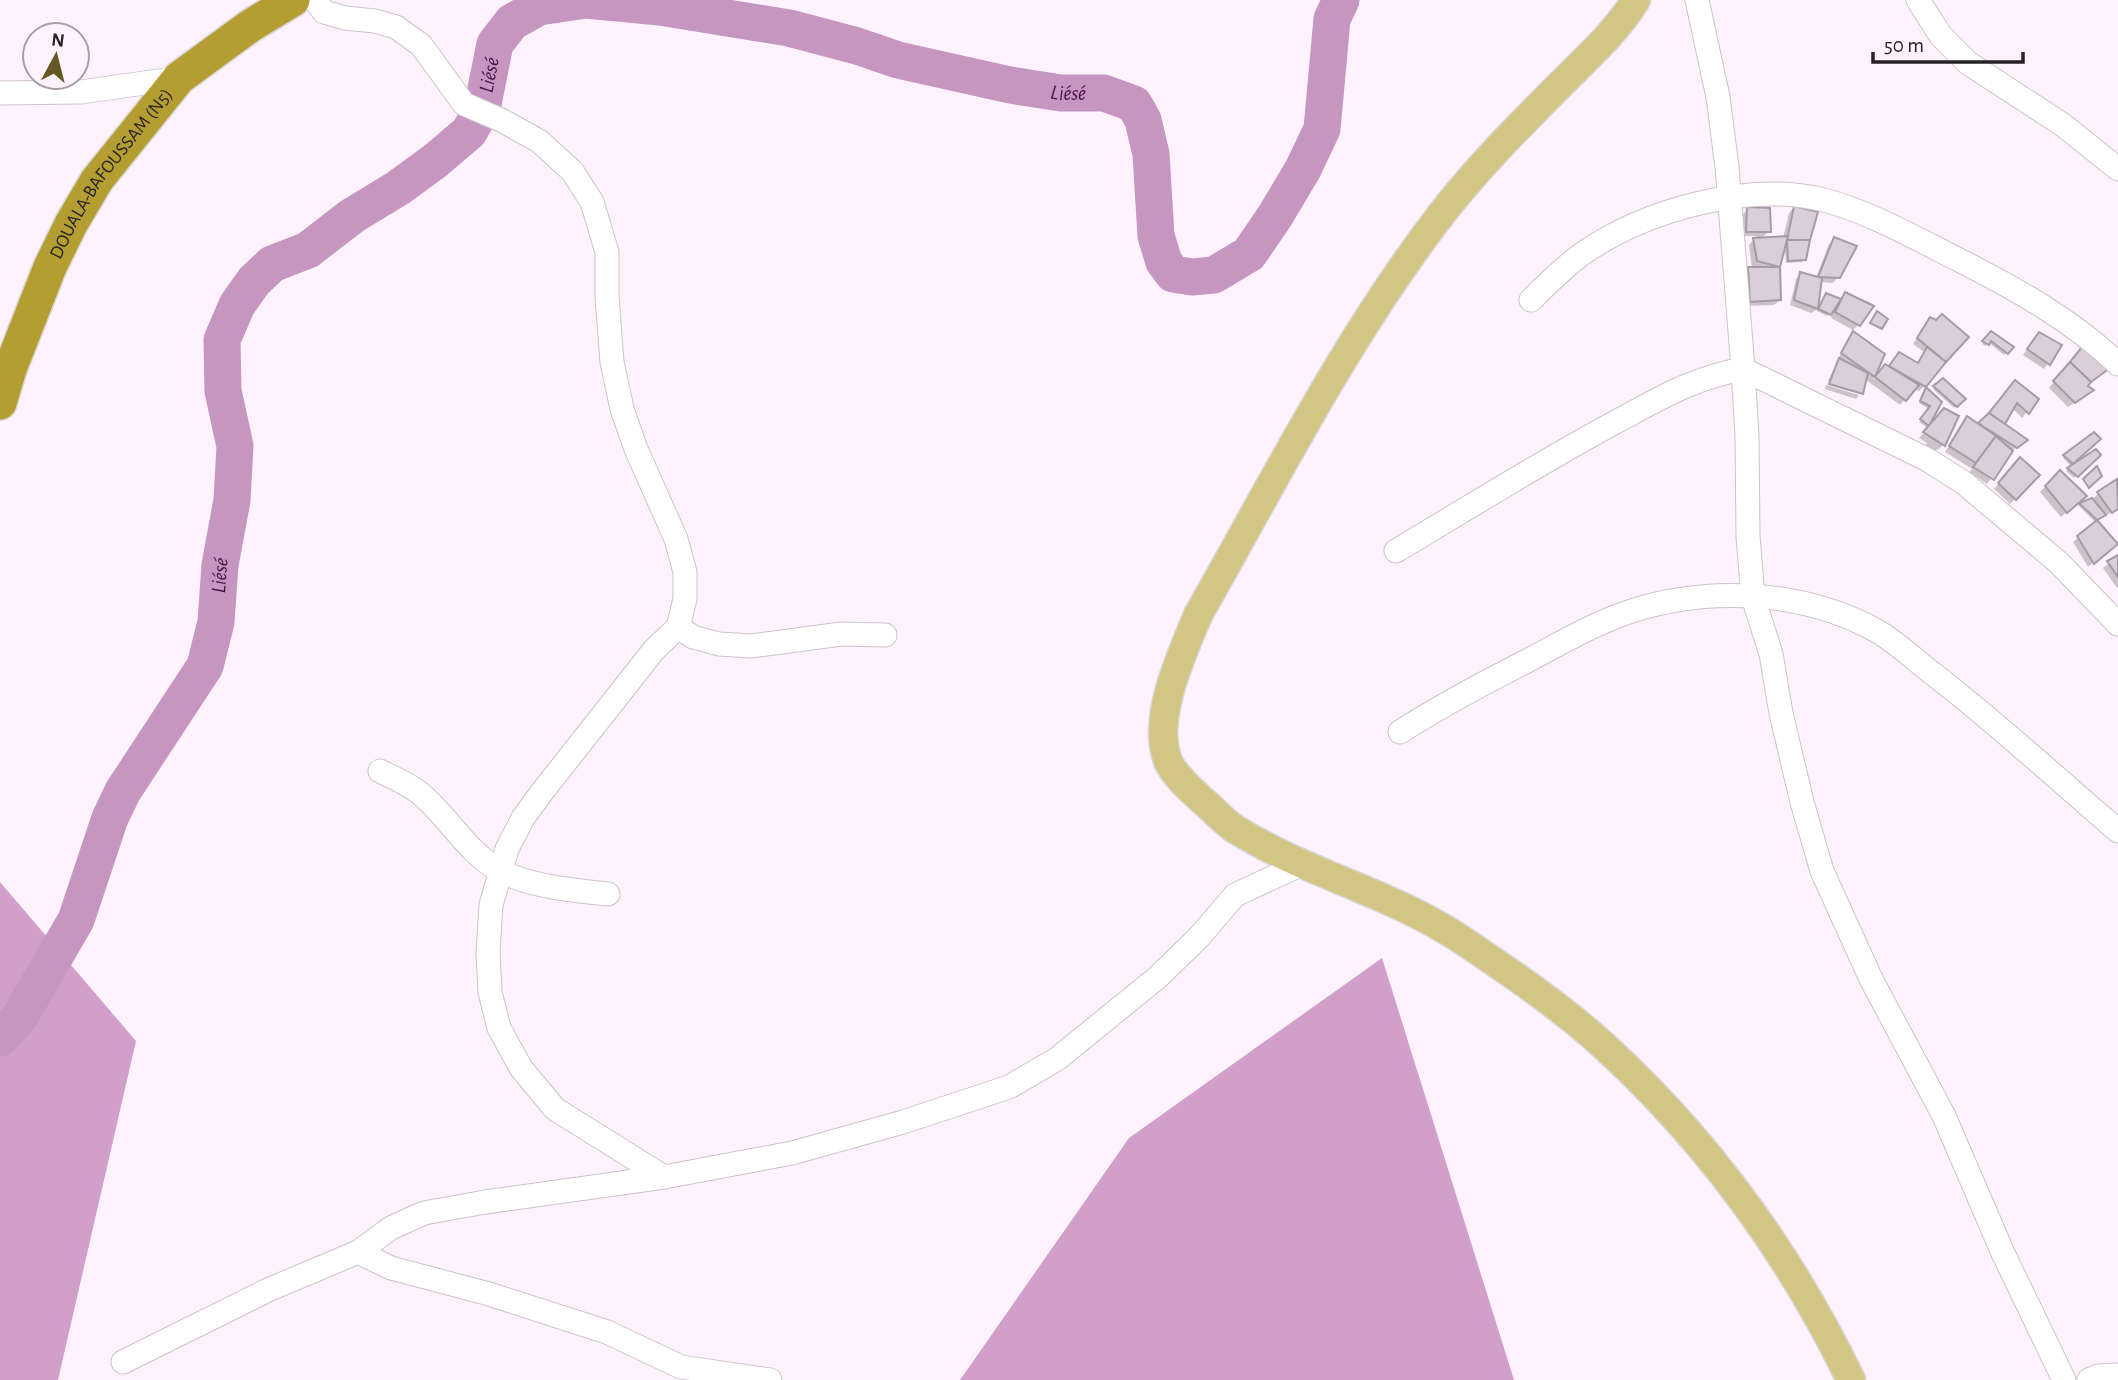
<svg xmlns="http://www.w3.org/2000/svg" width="2118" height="1380" viewBox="0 0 2118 1380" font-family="'Alegreya Sans',sans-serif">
  <rect width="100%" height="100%" fill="#fef3fd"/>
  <g fill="#d19fca">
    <path d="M 0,882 L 136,1041 L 58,1380 L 0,1380 Z"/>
    <path d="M 1382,958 L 1514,1380 L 960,1380 L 1129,1138 Z"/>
  </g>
  <g fill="#0003">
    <path d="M 1794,207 L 1804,260 L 1802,262 L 1786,263 L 1784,241 L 1778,267 L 1780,300 L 1774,305 L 1745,306 L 1743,274 L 1749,269 L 1752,269 L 1749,245 L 1757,236 L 1742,236 L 1743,214 L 1748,209 L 1769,231 L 1761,239 L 1783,238 L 1789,213 Z"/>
    <path d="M 1835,239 L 1838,277 L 1833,283 L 1820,282 L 1816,310 L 1811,313 L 1790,305 L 1796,279 L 1801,274 L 1816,278 L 1829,244 Z"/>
    <path d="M 1845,294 L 1858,325 L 1853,330 L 1831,318 L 1835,308 L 1827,316 L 1817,311 L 1826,295 L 1840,299 Z"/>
    <path d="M 1930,319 L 1967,337 L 1924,386 L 1919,391 L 1914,389 L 1900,405 L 1865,379 L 1860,395 L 1860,392 L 1828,381 L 1848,338 L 1853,333 L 1883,355 L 1873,380 L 1894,360 L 1917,364 L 1924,352 L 1913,344 Z"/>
    <path d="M 1991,333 L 2011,347 L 2004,355 L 1988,342 L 1986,346 L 1982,344 Z"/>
    <path d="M 2034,339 L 2059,346 L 2044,369 L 2023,355 Z"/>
    <path d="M 2077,355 L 2108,369 L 2085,386 L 2086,395 L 2068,407 L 2049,388 Z"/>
    <path d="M 1943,380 L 1964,400 L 1954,408 L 1933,389 Z"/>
    <path d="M 1826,385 L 1859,395 L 1856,399 L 1825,389 Z"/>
    <path d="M 2010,387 L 2037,399 L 2022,418 L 2012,408 L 2002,424 L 2020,445 L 2010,452 L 1987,484 L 1969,472 L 1972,469 L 1945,452 L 1962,424 L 1967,419 L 1977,425 Z"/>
    <path d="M 1925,389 L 1940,402 L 1926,427 L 1919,422 L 1929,409 L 1919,403 Z"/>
    <path d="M 1939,415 L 1943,445 L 1938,450 L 1937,449 L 1934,454 L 1922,451 L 1927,443 L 1919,438 Z"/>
    <path d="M 2094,434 L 2072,463 L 2073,464 L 2099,455 L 2074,478 L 2066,471 L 2072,467 L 2063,458 Z"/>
    <path d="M 2015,464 L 2038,475 L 2010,504 L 1994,489 Z"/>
    <path d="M 2060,472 L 2080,501 L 2061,517 L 2040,492 Z"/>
    <path d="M 2116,481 L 2118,509 L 2095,521 L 2116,544 L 2088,567 L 2073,542 L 2096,523 L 2078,505 L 2092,499 Z"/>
    <path d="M 2118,557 L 2118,587 L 2117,588 L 2103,568 Z"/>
  </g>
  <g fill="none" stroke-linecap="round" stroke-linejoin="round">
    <path stroke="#c695c0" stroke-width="37" id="s1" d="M 0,1038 L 19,1018 L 76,920 L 110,818 L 123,791 L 205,666 L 216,622 L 220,565 L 232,500 L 235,446 L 223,391 L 222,340 L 237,305 L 254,281 L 272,264 L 308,250 L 352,216 L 398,188 L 435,161 L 469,132 L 482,109 L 495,44 L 512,22 L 539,7 L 586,0 L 660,7 L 789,28 L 857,46 L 898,60 L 1010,85 L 1061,93 L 1104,93 L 1134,104 L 1143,120 L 1151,154 L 1156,236 L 1164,262 L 1173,274 L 1192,277 L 1214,275 L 1249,254 L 1275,216 L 1303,169 L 1322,129 L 1332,19 L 1341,0"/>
  </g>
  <g fill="#dacfd8" stroke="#a59ba4" stroke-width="2">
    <path d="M 1794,206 L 1818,212 L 1810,240 L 1787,240 Z"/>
    <path d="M 1747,207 L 1770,208 L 1771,232 L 1746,232 Z"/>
    <path d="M 1788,236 L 1780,267 L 1757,261 L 1753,238 Z"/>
    <path d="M 1834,237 L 1857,246 L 1840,278 L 1818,277 Z"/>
    <path d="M 1787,240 L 1810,240 L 1806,260 L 1788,261 Z"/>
    <path d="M 1748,267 L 1780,267 L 1781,300 L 1750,302 Z"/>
    <path d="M 1800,272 L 1822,278 L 1818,309 L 1794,300 Z"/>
    <path d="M 1845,292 L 1874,306 L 1860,326 L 1835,312 Z"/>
    <path d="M 1826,293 L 1841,299 L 1831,315 L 1818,309 Z"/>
    <path d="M 1877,311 L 1888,319 L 1882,329 L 1870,323 Z"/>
    <path d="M 1942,314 L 1969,337 L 1946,362 L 1917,338 L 1930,317 L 1936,320 Z"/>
    <path d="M 1853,331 L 1885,354 L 1875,377 L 1841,353 Z"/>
    <path d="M 1991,331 L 2014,347 L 2008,354 L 1991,341 L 1989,345 L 1982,341 Z"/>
    <path d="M 2039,332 L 2062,345 L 2050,365 L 2027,349 Z"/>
    <path d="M 1927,347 L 1946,362 L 1926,387 L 1889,366 L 1899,352 L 1918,363 Z"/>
    <path d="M 2082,347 L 2110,368 L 2091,382 L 2070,362 Z"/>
    <path d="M 1839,358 L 1868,373 L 1863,394 L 1829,384 Z"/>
    <path d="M 2070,362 L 2091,382 L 2088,386 L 2094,390 L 2075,403 L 2053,381 Z"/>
    <path d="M 1885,364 L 1919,385 L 1906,401 L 1875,377 Z"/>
    <path d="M 1943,378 L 1966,399 L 1957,407 L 1933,386 Z"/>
    <path d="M 2015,380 L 2039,399 L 2029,414 L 2017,403 L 2005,424 L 1989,413 Z"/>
    <path d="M 1926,387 L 1942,402 L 1929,426 L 1920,419 L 1930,406 L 1920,401 Z"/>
    <path d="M 1944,408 L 1959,416 L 1945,446 L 1923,432 Z"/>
    <path d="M 1989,413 L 2005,424 L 2028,440 L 2017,448 L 1978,423 Z"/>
    <path d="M 1967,416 L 1996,436 L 1976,463 L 1949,446 Z"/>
    <path d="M 2094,432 L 2101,439 L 2073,464 L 2063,455 Z"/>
    <path d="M 1996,436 L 2013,451 L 1994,480 L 1973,467 Z"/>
    <path d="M 2096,449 L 2101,455 L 2078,477 L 2067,468 Z"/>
    <path d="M 2020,457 L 2040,475 L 2016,500 L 1998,483 Z"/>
    <path d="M 2097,466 L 2102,476 L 2089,488 L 2083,479 Z"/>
    <path d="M 2060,470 L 2087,496 L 2067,513 L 2045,486 Z"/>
    <path d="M 2117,479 L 2118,509 L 2112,513 L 2097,492 Z"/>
    <path d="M 2092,498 L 2106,515 L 2097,520 L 2079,503 Z"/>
    <path d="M 2097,520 L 2118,544 L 2094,564 L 2077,536 Z"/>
    <path d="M 2118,555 L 2118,577 L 2107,561 Z"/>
  </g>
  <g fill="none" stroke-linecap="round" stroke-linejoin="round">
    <defs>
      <g id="minor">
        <path d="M 315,0 L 324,12 L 345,18 L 375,21 L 396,27 L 421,45 L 464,104 L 501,120 L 539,141 L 572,171 L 592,202 L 607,252 L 607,297 L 612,362 L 622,409 L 636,449 L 676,539 L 685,572 L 685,599 L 678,627 L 654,650 L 542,792 L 523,818 L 507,849 L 491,905 L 488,953 L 490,992 L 499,1028 L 521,1068 L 555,1109 L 664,1177"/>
        <path d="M 1697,0 L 1718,97 L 1727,167 L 1743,369 L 1747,436 L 1748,536 L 1753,597 L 1771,654 L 1781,713 L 1802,802 L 1822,871 L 1871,979 L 1944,1116 L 2003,1253 L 2064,1380"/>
        <path d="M 1918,0 L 1941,36 L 1968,63 L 2063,125 L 2118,169"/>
        <path d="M 0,93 L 81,92 L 179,78"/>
        <path d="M 1531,300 C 1548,283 1564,267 1582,254 C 1645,210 1749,181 1824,200 C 1870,212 1917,239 1959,260 C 2016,289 2072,320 2118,364"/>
        <path d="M 1396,551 C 1468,508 1538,464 1612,424 C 1657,400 1692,378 1743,369 L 1928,460 L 1964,483 L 2058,562 L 2118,624"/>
        <path d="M 678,627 L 693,637 L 719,644 L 751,646 L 841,634 L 885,635"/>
        <path d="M 1400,732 C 1440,706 1482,684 1525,662 C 1554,647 1584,629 1615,617 C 1697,585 1799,588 1877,631 C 1896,642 1914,659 1932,673 C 1997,723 2056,778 2118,831"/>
        <path d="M 380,771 C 394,778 411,785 422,795 C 449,818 467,852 499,870 C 527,886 576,891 608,894"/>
        <path d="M 123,1362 L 268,1290 L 358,1252"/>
        <path d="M 770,1380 L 681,1367 L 607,1332 L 489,1294 L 391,1268 L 358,1252 L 391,1228 L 424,1213 L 485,1202 L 664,1177 L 792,1153 L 903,1122 L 1009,1087 L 1057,1059 L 1158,977 L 1200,936 L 1235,895 L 1302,864"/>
        <path d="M 2089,1380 L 2098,1376 L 2118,1375"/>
      </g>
      <path id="major" d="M 1636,0 C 1615,33 1589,56 1562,83 C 1521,124 1479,166 1443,212 C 1347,336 1276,478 1198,615 C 1182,654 1150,721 1169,763 C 1176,777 1190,789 1202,800 C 1213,809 1223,821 1235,829 C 1307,874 1392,893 1462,940 C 1511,973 1560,1006 1603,1045 C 1707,1140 1790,1254 1851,1380"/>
      <g id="highway">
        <path id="s2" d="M 0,403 L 10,369 L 50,267 L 71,224 L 97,180 L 179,78 L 250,26 L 293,0"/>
      </g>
    </defs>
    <use href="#minor" stroke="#cdc2cb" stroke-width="25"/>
    <use href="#major" stroke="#d8d7d8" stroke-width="31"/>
    <use href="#highway" stroke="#d8d7d8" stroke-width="36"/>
    <use href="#minor" stroke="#fff" stroke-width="23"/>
    <use href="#major" stroke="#d3c583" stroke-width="28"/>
    <use href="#highway" stroke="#b59e31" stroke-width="33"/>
  </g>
  <g text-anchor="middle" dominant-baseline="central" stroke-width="5" stroke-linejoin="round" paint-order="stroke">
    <g font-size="19" fill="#262225" stroke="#fef3fd">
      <text stroke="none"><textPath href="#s2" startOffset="257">DOUALA-BAFOUSSAM (N5)</textPath></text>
    </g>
    <g font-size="21" font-style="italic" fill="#4d1149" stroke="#fef3fd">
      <text stroke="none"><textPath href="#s1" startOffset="1150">Liésé</textPath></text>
      <text stroke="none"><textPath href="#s1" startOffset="1780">Liésé</textPath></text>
      <text stroke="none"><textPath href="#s1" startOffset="520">Liésé</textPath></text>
    </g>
  </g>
  <g transform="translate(56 56) rotate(7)"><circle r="33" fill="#fef3fd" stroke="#a89fa7" stroke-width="2"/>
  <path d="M0-5L12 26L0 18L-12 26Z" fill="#645825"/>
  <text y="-10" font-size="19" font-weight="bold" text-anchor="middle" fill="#262225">N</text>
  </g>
  <path d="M1873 52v10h150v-10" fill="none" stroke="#262225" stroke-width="3.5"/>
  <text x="1884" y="52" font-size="21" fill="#262225" stroke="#fef3fd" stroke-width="5" paint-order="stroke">50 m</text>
</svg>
